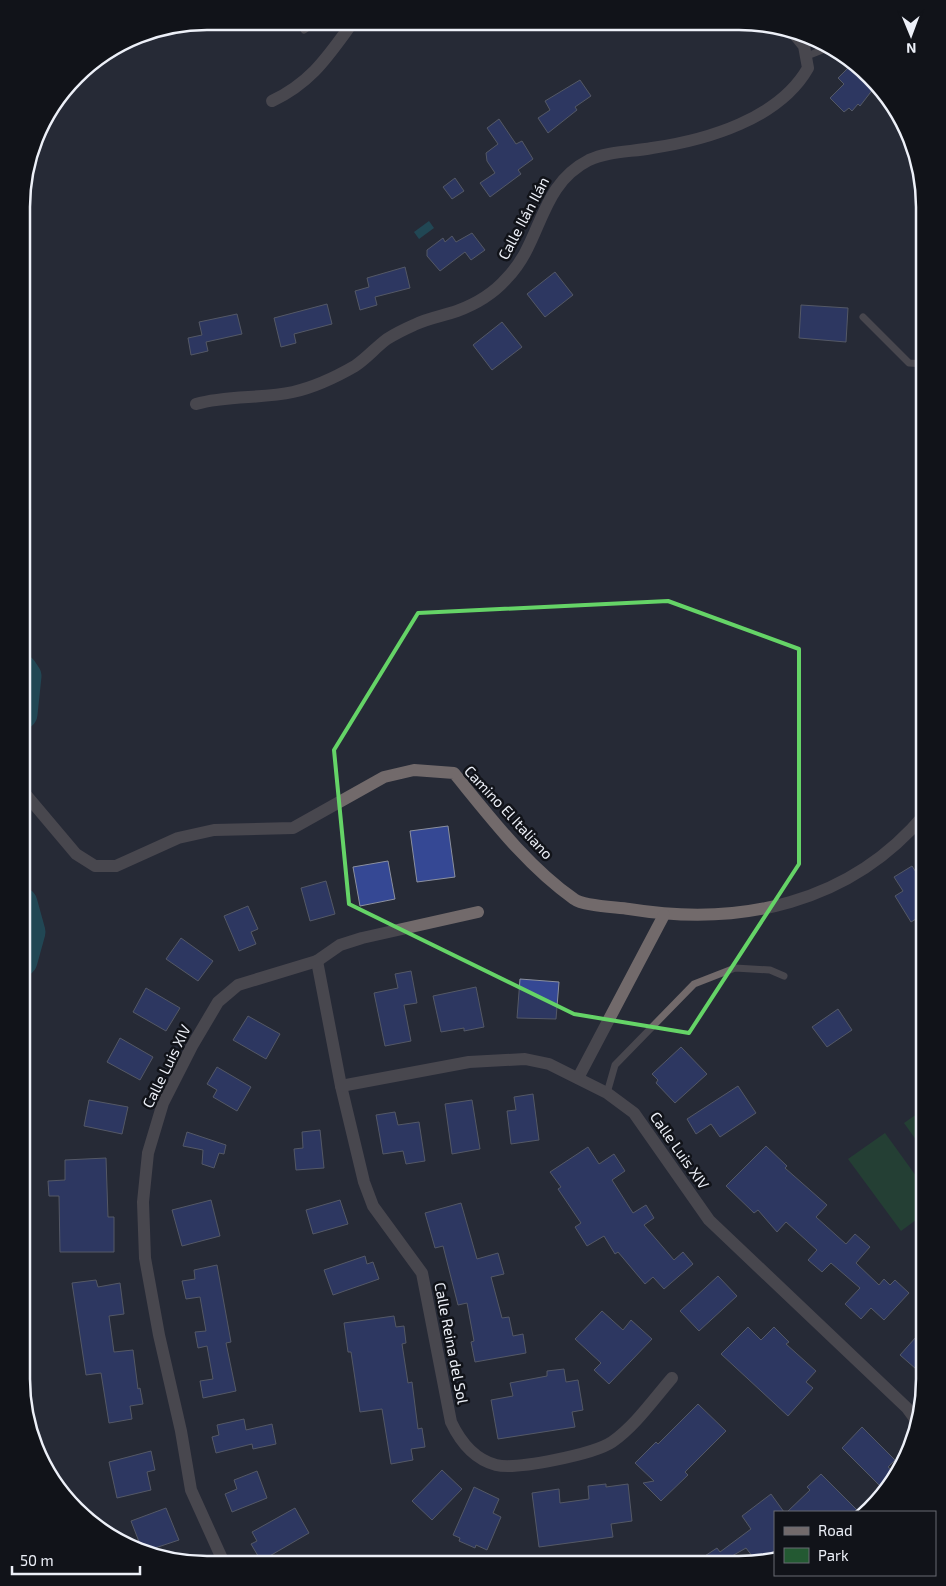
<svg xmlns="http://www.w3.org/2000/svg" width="946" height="1586" viewBox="0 0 946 1586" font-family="'Exo 2',sans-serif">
  <rect width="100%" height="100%" fill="#262a36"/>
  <g fill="#235932">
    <path d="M 924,1109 L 924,1151 L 904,1123 Z"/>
    <path d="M 885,1133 L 924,1187 L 924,1214 L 901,1231 L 848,1159 Z"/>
  </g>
  <path fill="#1c6a79" d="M 429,221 L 434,228 L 419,239 L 414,232 Z"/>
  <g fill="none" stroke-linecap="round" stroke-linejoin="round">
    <g stroke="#1c6a79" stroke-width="31">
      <path d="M 22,714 L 26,676 L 22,670"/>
      <path d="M 22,961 L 30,932 L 22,903"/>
    </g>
  </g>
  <g fill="#354894" stroke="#8b909f">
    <path d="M 854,62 L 877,84 L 860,106 L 858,104 L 852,111 L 849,108 L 844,112 L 830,98 L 844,84 L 838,78 Z"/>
    <path d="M 580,80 L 591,96 L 575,107 L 577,110 L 548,133 L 538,118 L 550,110 L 545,101 Z"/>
    <path d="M 499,119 L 516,144 L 522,141 L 533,159 L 518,170 L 521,174 L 490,197 L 480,183 L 495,173 L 487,161 L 486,153 L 498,144 L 487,128 Z"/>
    <path d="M 455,178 L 464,191 L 452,199 L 443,187 Z"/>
    <path d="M 472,233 L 485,250 L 471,260 L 465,252 L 440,271 L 427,256 L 427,250 L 443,238 L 445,242 L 452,236 L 456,242 Z"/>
    <path d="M 405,267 L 410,288 L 375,297 L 377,305 L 360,310 L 355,291 L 369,287 L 367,278 Z"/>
    <path d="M 555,272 L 573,295 L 545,317 L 527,294 Z"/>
    <path d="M 327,304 L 332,324 L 294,334 L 296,343 L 281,347 L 274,318 Z"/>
    <path d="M 801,305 L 848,308 L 846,342 L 799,338 Z"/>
    <path d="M 237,314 L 242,334 L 206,342 L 208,351 L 191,355 L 188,338 L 202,335 L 199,322 Z"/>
    <path d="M 502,322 L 522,347 L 492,370 L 473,345 Z"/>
    <path d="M 448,826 L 455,877 L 417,882 L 410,831 Z"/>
    <path d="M 388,861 L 395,899 L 360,906 L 353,867 Z"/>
    <path d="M 912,866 L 925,886 L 924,914 L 911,922 L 895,896 L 903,891 L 894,877 Z"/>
    <path d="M 326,881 L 335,914 L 310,921 L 301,888 Z"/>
    <path d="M 248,906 L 258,929 L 251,932 L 256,944 L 239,951 L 224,916 Z"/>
    <path d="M 181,938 L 213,961 L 198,981 L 166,959 Z"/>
    <path d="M 411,971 L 417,1003 L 404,1005 L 411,1041 L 385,1046 L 374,993 L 398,988 L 395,974 Z"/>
    <path d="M 520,979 L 559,982 L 556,1019 L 517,1018 Z"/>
    <path d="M 476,987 L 484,1027 L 464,1031 L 464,1028 L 441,1032 L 433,996 Z"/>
    <path d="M 146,988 L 180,1008 L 166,1031 L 133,1012 Z"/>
    <path d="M 838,1009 L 852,1030 L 827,1047 L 812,1027 Z"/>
    <path d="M 248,1016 L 280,1034 L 266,1059 L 233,1040 Z"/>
    <path d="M 120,1038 L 153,1057 L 140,1080 L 107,1062 Z"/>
    <path d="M 681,1047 L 707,1074 L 675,1103 L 656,1083 L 658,1080 L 652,1074 Z"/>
    <path d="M 217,1067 L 251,1087 L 237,1111 L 213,1097 L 217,1090 L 207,1084 Z"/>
    <path d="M 738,1086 L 756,1113 L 720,1137 L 711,1124 L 696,1134 L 687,1119 Z"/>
    <path d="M 533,1094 L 539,1140 L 511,1144 L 507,1111 L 516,1110 L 514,1097 Z"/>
    <path d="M 89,1100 L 128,1107 L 122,1134 L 84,1126 Z"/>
    <path d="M 472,1100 L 480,1149 L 452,1154 L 445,1104 Z"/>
    <path d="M 395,1112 L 398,1125 L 419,1122 L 425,1161 L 406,1164 L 403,1151 L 383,1154 L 376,1115 Z"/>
    <path d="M 320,1130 L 324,1168 L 296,1170 L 294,1149 L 303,1148 L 302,1132 Z"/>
    <path d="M 187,1132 L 226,1145 L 224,1154 L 219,1153 L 214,1168 L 202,1164 L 203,1150 L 183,1146 Z"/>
    <path d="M 766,1146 L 787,1166 L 785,1168 L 827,1205 L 816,1217 L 846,1244 L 855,1234 L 870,1247 L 856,1263 L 879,1285 L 884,1279 L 890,1285 L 895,1280 L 909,1293 L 884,1320 L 871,1308 L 861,1319 L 845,1304 L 860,1288 L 831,1263 L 822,1272 L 808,1260 L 817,1250 L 786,1222 L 777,1232 L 758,1210 L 754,1213 L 726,1186 Z"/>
    <path d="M 588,1147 L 599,1164 L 614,1154 L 625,1171 L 612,1180 L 633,1213 L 646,1205 L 654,1218 L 644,1225 L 674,1260 L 683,1252 L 693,1264 L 664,1289 L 653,1277 L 645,1284 L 618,1252 L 615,1254 L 604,1236 L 587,1246 L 575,1227 L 581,1223 L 558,1189 L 561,1187 L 550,1172 Z"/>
    <path d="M 106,1158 L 108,1217 L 114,1217 L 114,1252 L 60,1252 L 59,1196 L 49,1196 L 48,1181 L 65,1180 L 65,1160 Z"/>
    <path d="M 211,1200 L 220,1236 L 182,1246 L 172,1210 Z"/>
    <path d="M 340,1200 L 348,1224 L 313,1234 L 306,1210 Z"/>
    <path d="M 461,1203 L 477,1259 L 498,1253 L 504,1274 L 491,1277 L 502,1318 L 509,1317 L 513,1336 L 523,1334 L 526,1353 L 475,1362 L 471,1342 L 474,1341 L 467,1303 L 458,1305 L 443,1246 L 435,1248 L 425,1213 Z"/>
    <path d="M 365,1256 L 367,1264 L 373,1262 L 379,1279 L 333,1295 L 324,1270 Z"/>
    <path d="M 217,1265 L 231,1342 L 226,1343 L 236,1391 L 203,1398 L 200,1381 L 213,1379 L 207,1346 L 198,1348 L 195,1332 L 206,1331 L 200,1297 L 186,1299 L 182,1281 L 195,1279 L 194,1270 Z"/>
    <path d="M 718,1276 L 737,1296 L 699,1331 L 680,1311 Z"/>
    <path d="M 96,1280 L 98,1287 L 120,1283 L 124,1314 L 109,1316 L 114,1352 L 133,1350 L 138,1389 L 140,1388 L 143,1404 L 130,1406 L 132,1419 L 109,1423 L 101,1373 L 86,1375 L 72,1283 Z"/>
    <path d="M 602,1311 L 623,1330 L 631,1320 L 652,1339 L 609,1384 L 594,1370 L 601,1363 L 575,1339 Z"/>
    <path d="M 394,1316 L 396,1327 L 404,1326 L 406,1343 L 402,1344 L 408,1383 L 412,1382 L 418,1429 L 422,1428 L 425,1447 L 411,1449 L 413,1460 L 391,1464 L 382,1409 L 360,1412 L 351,1352 L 348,1352 L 344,1323 Z"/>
    <path d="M 748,1327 L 761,1340 L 774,1327 L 789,1342 L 786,1344 L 816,1371 L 806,1382 L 813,1388 L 788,1416 L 721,1354 Z"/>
    <path d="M 924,1328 L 924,1376 L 900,1355 Z"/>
    <path d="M 564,1369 L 566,1382 L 578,1380 L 583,1410 L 572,1412 L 575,1427 L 498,1439 L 491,1400 L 513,1396 L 510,1383 L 547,1376 L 547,1371 Z"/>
    <path d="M 698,1404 L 726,1431 L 685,1472 L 688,1475 L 661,1501 L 643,1483 L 654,1481 L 635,1463 L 656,1442 L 658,1444 Z"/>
    <path d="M 244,1419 L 246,1430 L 272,1424 L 276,1444 L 253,1449 L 252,1444 L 216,1453 L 212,1437 L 219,1435 L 217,1425 Z"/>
    <path d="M 862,1427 L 895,1460 L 888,1467 L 894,1472 L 880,1486 L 842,1448 Z"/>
    <path d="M 151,1451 L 155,1470 L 147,1472 L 151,1490 L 117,1498 L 109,1462 Z"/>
    <path d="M 442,1470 L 462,1489 L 432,1520 L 412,1501 Z"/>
    <path d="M 257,1471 L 267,1498 L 232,1512 L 225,1494 L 237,1489 L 234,1480 Z"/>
    <path d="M 821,1474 L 859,1512 L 787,1512 L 810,1490 L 807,1487 Z"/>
    <path d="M 606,1484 L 606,1487 L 628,1484 L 632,1521 L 611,1524 L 613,1537 L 539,1547 L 532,1493 L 559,1489 L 560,1503 L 589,1499 L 588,1486 Z"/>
    <path d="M 474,1487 L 499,1499 L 493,1513 L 501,1517 L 487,1550 L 476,1545 L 475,1548 L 459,1541 L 460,1538 L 453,1535 Z"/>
    <path d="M 771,1494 L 784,1512 L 775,1512 L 775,1555 L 768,1559 L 756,1561 L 746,1548 L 725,1560 L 728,1565 L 691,1565 L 717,1548 L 720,1552 L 751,1529 L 742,1516 Z"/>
    <path d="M 166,1508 L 179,1540 L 143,1552 L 131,1521 Z"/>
    <path d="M 295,1508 L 309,1533 L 261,1561 L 251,1544 L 257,1541 L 252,1532 Z"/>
  </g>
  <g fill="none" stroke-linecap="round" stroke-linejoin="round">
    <g stroke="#726a6b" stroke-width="7">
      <path d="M 304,30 L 316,22"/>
      <path d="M 807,56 L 830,47"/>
      <path d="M 863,317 L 909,363 L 925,364"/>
      <path d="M 607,1093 L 615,1065 L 694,984 L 735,968 L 770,970 L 784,976"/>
    </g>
    <g stroke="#726a6b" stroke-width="12">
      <path d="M 272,101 C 312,82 328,56 353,22"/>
      <path d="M 196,404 C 227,395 261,399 293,392 C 315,387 336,377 355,366 C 367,358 376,347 387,339 C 395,334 405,329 414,325 C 428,318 443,316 457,311 C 476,304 494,293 507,278 C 543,241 538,186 589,160 C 608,151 631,152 652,148 C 707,140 779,119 808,68 L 804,46 L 791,30"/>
      <path d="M 22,790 L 76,854 L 95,866 L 116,866 L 178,838 L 214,830 L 293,828 L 384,777 L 414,770 L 454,773 C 490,817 527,866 574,899 C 583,906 616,907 629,909 C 740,927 850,904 925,814"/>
      <path d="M 317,961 L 341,1086 L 364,1182 L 373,1206 L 422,1273 L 451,1422 C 460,1441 473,1459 496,1465 C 517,1470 594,1454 612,1442 C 635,1426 653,1400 672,1378"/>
      <path d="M 578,1078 L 664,915"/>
      <path d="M 341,1086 L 469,1062 L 525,1059 L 549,1064 L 607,1093 L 634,1113 L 709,1220 L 907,1408 L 918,1423"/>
      <path d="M 224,1563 L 191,1490 L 181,1431 L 159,1335 L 145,1258 L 143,1202 L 148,1153 L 163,1103 L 192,1046 L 218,1002 L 238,985 L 317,961 L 340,945 L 362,938 L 478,912"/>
    </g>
  </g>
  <path d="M0 0H946V1586H0ZM 668,601 L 799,649 L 799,864 L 689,1033 L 574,1014 L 349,904 L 334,750 L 418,613 Z" fill="#262a36" fill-opacity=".55" fill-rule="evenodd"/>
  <path fill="none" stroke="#65d467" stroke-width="4" stroke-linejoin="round" d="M 668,601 L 799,649 L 799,864 L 689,1033 L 574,1014 L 349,904 L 334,750 L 418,613 Z"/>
  <g text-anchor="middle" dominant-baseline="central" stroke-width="5" stroke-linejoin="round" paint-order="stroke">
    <g font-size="15" fill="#edf0f8" stroke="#111319">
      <text transform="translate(523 218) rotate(-62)">Calle Ilán Ilán</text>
      <text transform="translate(509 812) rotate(47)">Camino El Italiano</text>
      <text transform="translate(166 1066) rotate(-64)">Calle Luis XIV</text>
      <text transform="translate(680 1150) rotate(55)">Calle Luis XIV</text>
      <text transform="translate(452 1343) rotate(79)">Calle Reina del Sol</text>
    </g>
  </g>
  <path d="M0 0H946V1586H0ZM207 30H739A177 177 0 0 1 916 207V1379A177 177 0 0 1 739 1556H207A177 177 0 0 1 30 1379V207A177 177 0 0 1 207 30Z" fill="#111319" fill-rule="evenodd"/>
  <path fill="none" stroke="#edf0f8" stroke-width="2.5" d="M207 30H739A177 177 0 0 1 916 207V1379A177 177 0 0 1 739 1556H207A177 177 0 0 1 30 1379V207A177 177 0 0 1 207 30Z"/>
  <rect x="774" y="1511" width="162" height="65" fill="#111319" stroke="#696b72"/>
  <rect x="784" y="1527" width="25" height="8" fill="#726a6b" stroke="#696b72"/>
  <text x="818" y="1536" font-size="15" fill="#edf0f8">Road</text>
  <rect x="784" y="1548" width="25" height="15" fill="#235932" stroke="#696b72"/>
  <text x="818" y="1561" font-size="15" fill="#edf0f8">Park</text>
  <g transform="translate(911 35) rotate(179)" stroke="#111319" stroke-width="4" paint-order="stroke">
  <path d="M0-4L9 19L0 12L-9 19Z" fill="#edf0f8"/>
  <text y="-8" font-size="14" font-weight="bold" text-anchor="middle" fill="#edf0f8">N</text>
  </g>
  <path d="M12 1566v8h128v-8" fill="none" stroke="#edf0f8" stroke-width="2.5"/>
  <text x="20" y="1566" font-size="15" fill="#edf0f8" stroke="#111319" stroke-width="4" paint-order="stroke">50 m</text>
</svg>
